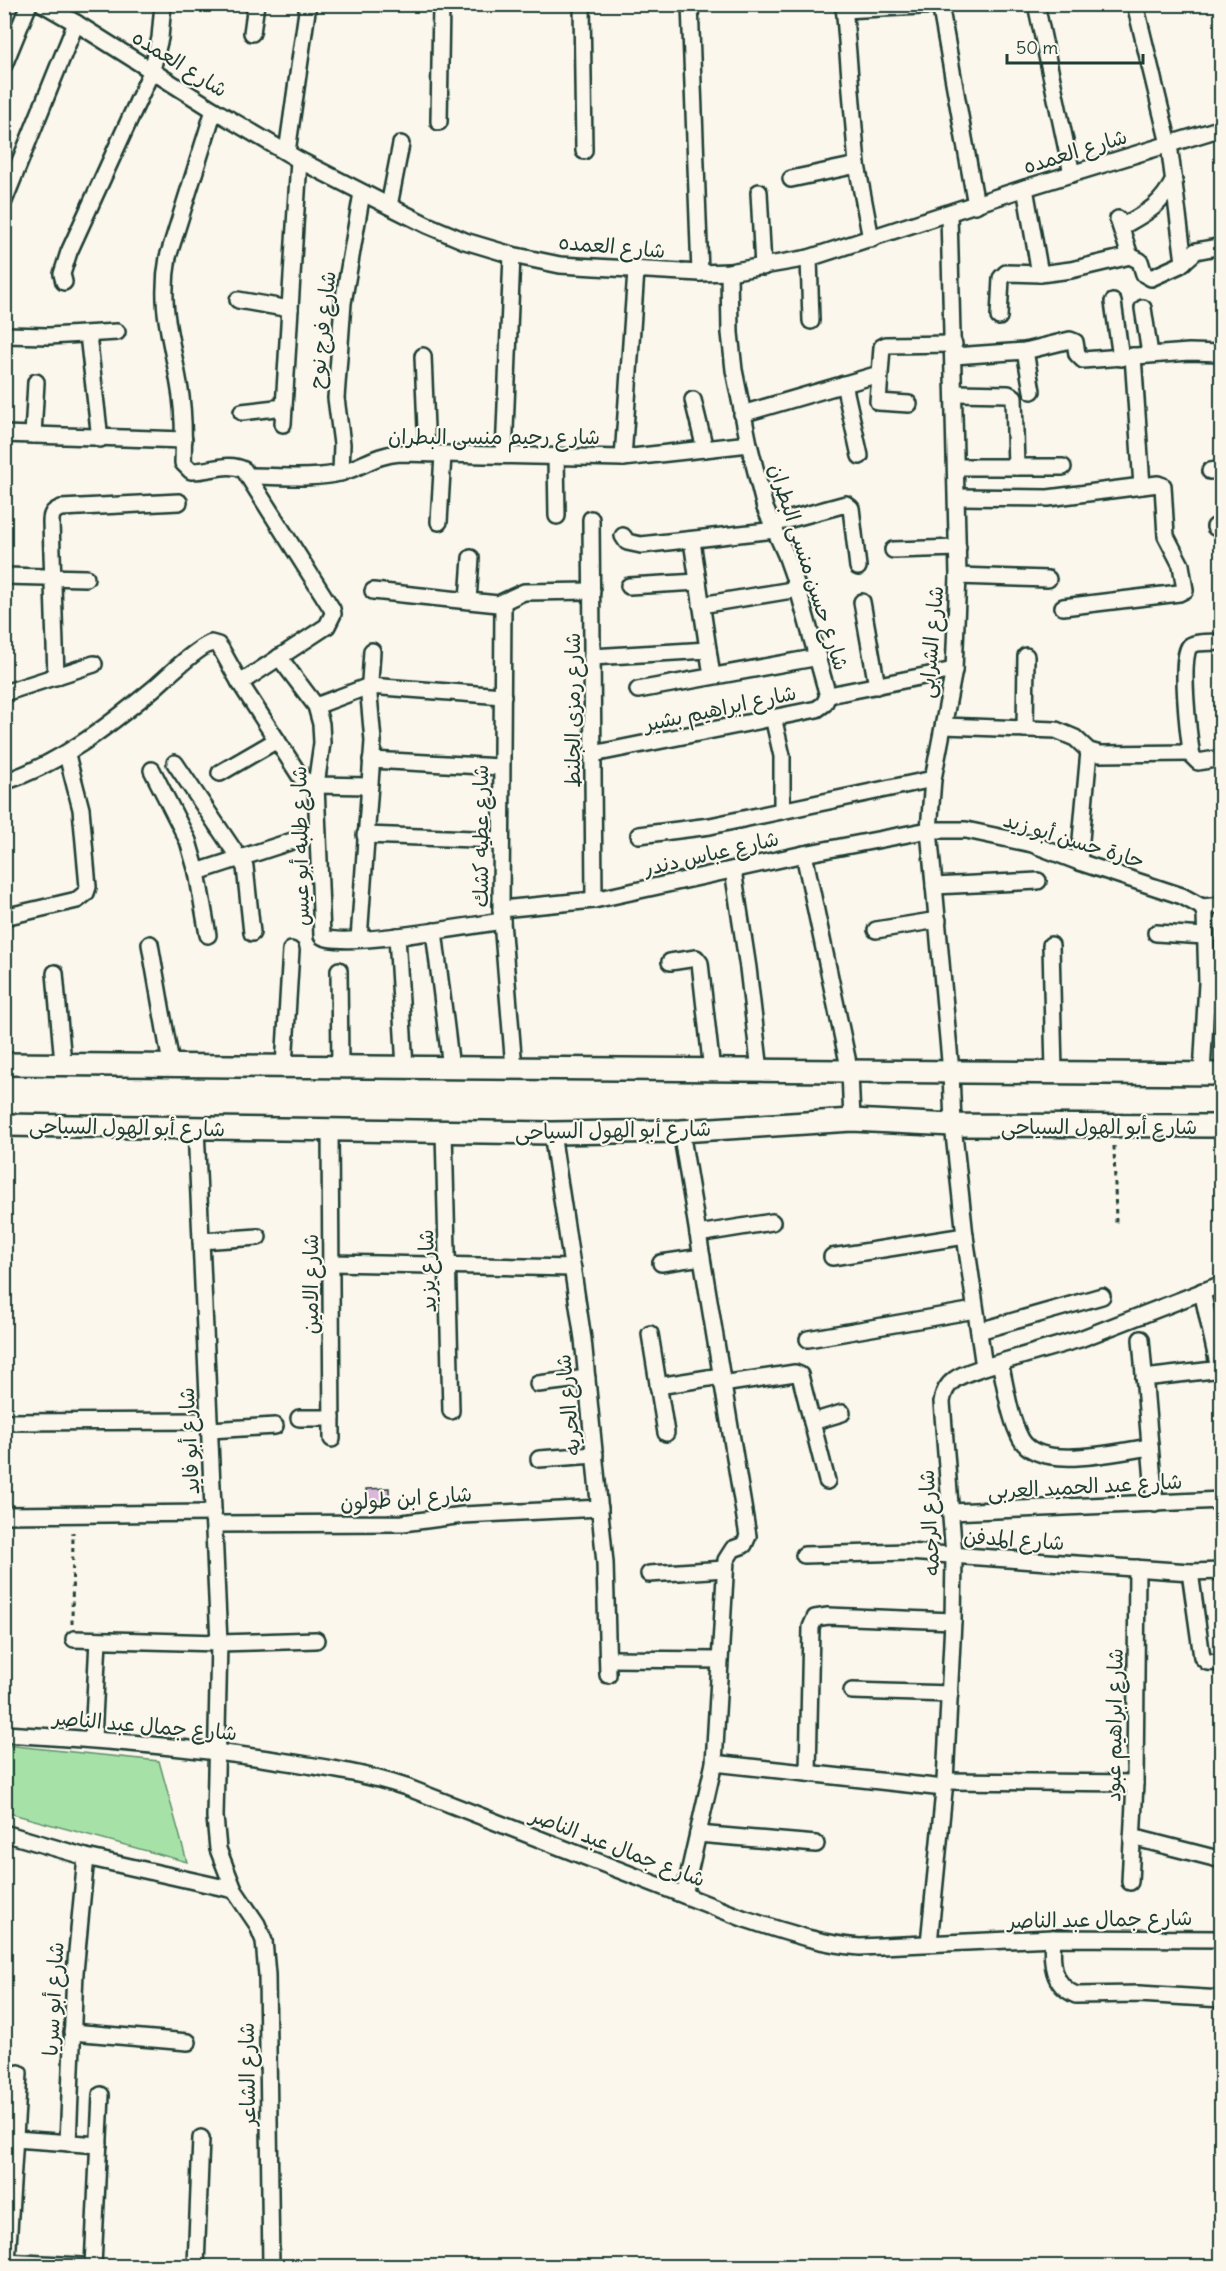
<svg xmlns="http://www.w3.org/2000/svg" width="1226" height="2271" font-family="Delius,'Playpen Sans Arabic',sans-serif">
<rect width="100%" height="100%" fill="#fbf7ec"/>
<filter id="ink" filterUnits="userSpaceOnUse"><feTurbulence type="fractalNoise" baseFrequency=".0167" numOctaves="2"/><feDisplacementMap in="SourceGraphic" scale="12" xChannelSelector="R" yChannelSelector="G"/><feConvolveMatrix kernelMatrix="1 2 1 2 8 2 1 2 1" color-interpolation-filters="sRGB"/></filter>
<g filter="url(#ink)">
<polygon fill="#a6e2a8" stroke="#62906e" stroke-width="1.5" points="5,1745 159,1761 187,1862 5,1812"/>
<polygon fill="#dcb5dc" stroke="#1f3d34" stroke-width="1.5" points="389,1488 389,1503 367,1504 366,1489"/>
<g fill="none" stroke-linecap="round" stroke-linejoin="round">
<g stroke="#1f3d34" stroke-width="20">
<g id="minor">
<polyline points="43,4 76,23 214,110 299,160 389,206 427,225 465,241 512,255 560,265 700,273 729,272 809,258 1025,188 1222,128"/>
<polyline points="582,4 584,151"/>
<polyline points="690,4 700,273"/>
<polyline points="844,4 857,165 871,239"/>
<polyline points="940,4 976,205"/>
<polyline points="1036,4 1072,174"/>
<polyline points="1135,4 1169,144 1184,262"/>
<polyline points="844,10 940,5"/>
<polyline points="252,33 256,4"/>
<polyline points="4,65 29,4"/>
<path d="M214 110 168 257C159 307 171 336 179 384 184 410 184 436 183 463L191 471C209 472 228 461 244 470L332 609 333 614 327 626 240 683"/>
<polyline points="439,122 441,4"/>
<polyline points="287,152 308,4"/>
<polyline points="791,179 857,165"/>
<polyline points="1025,188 1040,274"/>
<polyline points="759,192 763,267"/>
<polyline points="4,201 76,23"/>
<polyline points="389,206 401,144"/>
<polyline points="1118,219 1130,256"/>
<path d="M1121 227C1146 213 1160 207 1174 180"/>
<polyline points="809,258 811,321"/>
<polyline points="729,272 730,333 734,370 749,444 765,508 786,555 798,589 828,696"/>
<polyline points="64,282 62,274 69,252 152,70 160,38 163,4"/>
<polyline points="238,300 290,309"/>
<polyline points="1113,302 1121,358"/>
<polyline points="1143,308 1150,354"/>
<polyline points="999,317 1001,278 1006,273 1040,274 1071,270 1130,256 1140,261 1144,274 1151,278 1180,265 1196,251 1222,246"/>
<polyline points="4,335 49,336 117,332"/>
<polyline points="88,335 100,439"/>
<polyline points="1025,351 1032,391"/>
<polyline points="423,356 427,453"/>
<polyline points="954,356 1025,351 1070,340 1075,342 1077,354 1083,360 1189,352 1222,353"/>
<polyline points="1133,356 1142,486"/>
<polyline points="844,384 860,456"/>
<polyline points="955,393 1008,394 1014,397 1016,467"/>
<polyline points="693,400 705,449"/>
<polyline points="909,404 878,402 882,347 886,345 954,344"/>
<polyline points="242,412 284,407"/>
<polyline points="742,414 879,374"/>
<polyline points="283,424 299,160"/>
<polyline points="4,434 184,440"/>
<polyline points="33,435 36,382"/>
<polyline points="504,455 512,255"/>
<polyline points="556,457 557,516"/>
<polyline points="623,458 636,271"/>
<polyline points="956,467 1063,467"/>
<polyline points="1210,471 1222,469"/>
<polyline points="341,473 342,444 336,398 343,303 362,193"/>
<path d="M250 476C278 476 316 480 343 472 364 466 375 455 400 453L623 458 749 444"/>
<polyline points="957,497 1048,498 1158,484 1163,486 1166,536 1181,565 1185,590 1179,593 1063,607"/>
<polyline points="591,519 594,900"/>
<polyline points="439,522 443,455"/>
<polyline points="772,524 846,504 851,508 858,567"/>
<polyline points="1215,527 1222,526"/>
<polyline points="623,536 627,542 641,545 775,530"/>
<polyline points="692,541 712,676"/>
<polyline points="893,550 958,548"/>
<polyline points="4,576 86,578"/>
<polyline points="958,576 1048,579"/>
<polyline points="629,586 698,582"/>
<polyline points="373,591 498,604 524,592 592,591"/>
<polyline points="468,600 471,558"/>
<polyline points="862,602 877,686"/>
<polyline points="503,603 501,909 514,1068"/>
<polyline points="701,605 798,589"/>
<path d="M1222 642C1213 643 1196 641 1190 646 1179 656 1189 739 1192 756L1198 762 1222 758"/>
<path d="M279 657 316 706 321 724 322 743 316 785 322 936C339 949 474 925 502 921"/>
<polyline points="592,657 708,650"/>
<path d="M56 677 51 522C51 514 53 511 61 508L179 502"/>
<polyline points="638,690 819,657"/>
<polyline points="4,693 94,664"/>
<polyline points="316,706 369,686 503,696"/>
<polyline points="773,717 782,756 782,809"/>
<polyline points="944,726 1056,730 1075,738 1089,751 1100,754 1191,753"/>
<polyline points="1025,729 1026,656"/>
<polyline points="593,754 817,709 824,704 828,696 834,694 954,670"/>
<polyline points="371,760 501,767"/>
<polyline points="175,763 245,867 252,933"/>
<polyline points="152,770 188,841 197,872 208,935"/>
<polyline points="220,773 277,740"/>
<path d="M4 782C61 763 107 727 153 689 167 677 195 649 211 643L218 645 221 649 240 683 300 776 308 783 316 785 368 786"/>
<polyline points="365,835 501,840"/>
<polyline points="639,835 710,826 933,779"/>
<polyline points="804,854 850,1072 852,1120"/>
<polyline points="1079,862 1089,751"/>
<polyline points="733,870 748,968 760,1071"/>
<polyline points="197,872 317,833"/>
<polyline points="934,886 1038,881"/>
<polyline points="1202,907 1205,914 1207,983 1202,1074"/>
<polyline points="1202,907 1222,905"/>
<polyline points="501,909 594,900 804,854 929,830 966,830 1032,844 1079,862 1182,896 1202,907"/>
<polyline points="4,917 77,900 86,893 88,887 81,809 67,755"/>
<polyline points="876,930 938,920"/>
<polyline points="434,931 451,1068"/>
<polyline points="1156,933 1205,936"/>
<polyline points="397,936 405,1067"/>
<polyline points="359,939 373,741 369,696 372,651"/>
<polyline points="150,944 171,1064"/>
<polyline points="1051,945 1054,1072"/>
<polyline points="670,962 696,958 700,963 712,1071"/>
<polyline points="339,970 340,1067"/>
<polyline points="55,973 63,1063"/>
<polyline points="284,1066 291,950"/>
<polyline points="196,1128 219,1643 215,1817 218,1849 234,1890 257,1924 264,1941 267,1975 271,2266"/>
<polyline points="330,1130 332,1439"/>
<polyline points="444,1131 451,1411"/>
<polyline points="681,1131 748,1536 744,1545 733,1549 726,1560 714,1763 684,1895"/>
<polyline points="552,1133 583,1339 605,1563 608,1675"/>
<polyline points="698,1234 772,1222"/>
<polyline points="201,1241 258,1237"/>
<polyline points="832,1257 965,1236"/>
<polyline points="331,1263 573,1268"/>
<polyline points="661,1263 702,1257"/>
<polyline points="1202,1291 1219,1369"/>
<polyline points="979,1331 1102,1296"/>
<polyline points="650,1334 666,1433"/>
<polyline points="808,1339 975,1310"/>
<polyline points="1141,1339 1155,1504"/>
<path d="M1000 1363C1006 1387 1009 1417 1021 1439 1039 1472 1120 1451 1150 1447"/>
<polyline points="984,1367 1080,1339 1222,1284"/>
<polyline points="1144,1378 1222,1369"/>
<polyline points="538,1384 587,1378"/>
<polyline points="722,1384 795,1373 800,1375 827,1481"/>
<polyline points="658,1386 721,1376"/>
<polyline points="299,1418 332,1418"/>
<polyline points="4,1422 209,1421"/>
<polyline points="812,1422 842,1413"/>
<polyline points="210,1430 275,1426"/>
<polyline points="539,1459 595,1455"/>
<polyline points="951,1512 1222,1500"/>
<polyline points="4,1515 213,1513"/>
<polyline points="214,1524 403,1523 463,1515 600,1508"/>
<polyline points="804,1555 908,1552 1190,1572 1222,1571"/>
<polyline points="1190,1572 1202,1657 1207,1662 1222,1663"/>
<polyline points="649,1574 725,1569"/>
<polyline points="74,1639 219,1643 316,1640"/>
<polyline points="608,1659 720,1660"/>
<polyline points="852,1691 950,1694"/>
<path d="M4 1734C93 1739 181 1746 268 1759 315 1766 361 1772 406 1787L745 1919C783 1931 819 1944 860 1947L1053 1938 1222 1939"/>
<polyline points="93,1739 98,1640"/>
<polyline points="714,1763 944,1788"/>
<polyline points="808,1773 811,1627 815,1618 828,1616 953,1621"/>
<polyline points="945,1781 1135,1783"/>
<polyline points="4,1833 86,1857 234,1890"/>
<polyline points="698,1834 816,1844"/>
<polyline points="1132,1837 1222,1860"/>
<polyline points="1130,1882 1135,1783 1137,1568"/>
<path d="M1053 1938C1051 1962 1052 1985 1076 1995L1139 1994 1222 1999"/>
<path d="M929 1943 945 1781 953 1621 954 1556 942 1402C945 1378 964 1374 984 1367L965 1236 953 1125 951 1072 929 830 933 779 954 670 958 576 949 214"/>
<polyline points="72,2032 188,2042"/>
<polyline points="15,2139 99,2145"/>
<polyline points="68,2143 75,1972 86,1857"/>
<polyline points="4,2262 82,2266"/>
<polyline points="7,2262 19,2073"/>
<polyline points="93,2266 101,2095"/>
<polyline points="196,2266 201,2138"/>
</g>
</g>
<g stroke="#1f3d34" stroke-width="26">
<g id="secondary">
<polyline points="4,1064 1222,1074"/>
<polyline points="4,1125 552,1133 681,1131 852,1120 953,1125 1222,1126"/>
</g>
</g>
<g stroke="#1f3d34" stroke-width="3" stroke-dasharray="4.5 4.5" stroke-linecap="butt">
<polyline points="1114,1146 1116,1223"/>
<polyline points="72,1624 73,1532"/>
</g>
<use href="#minor" stroke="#fbf7ec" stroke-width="15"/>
<use href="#secondary" stroke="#fbf7ec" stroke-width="21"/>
</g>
</g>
<g text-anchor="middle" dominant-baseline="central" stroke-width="4.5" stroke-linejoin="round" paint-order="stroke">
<g font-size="21" fill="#1f3d34" stroke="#fbf7ec">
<text transform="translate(180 63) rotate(32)">شارع العمده</text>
<text transform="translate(1075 151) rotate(-17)">شارع العمده</text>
<text transform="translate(612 246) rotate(5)">شارع العمده</text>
<text transform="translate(322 330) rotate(-84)">شارع فرج نوح</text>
<text x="494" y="436">شارع رحيم منسى البطران</text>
<text transform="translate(809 567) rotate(72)">شارع حسن منسى البطران</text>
<text transform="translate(931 642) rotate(-85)">شارع الشرابى</text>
<text transform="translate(720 708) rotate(-12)">شارع ابراهيم بشير</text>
<text transform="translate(572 710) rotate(-90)">شارع رمزى الجلنط</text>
<text transform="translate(480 836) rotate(-90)">شارع عطيه كشك</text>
<text transform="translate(1074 840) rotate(17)">حارة حسن أبو زيد</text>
<text transform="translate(300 846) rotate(-91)">شارع طلبه أبو عيس</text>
<text transform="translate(711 853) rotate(-13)">شارع عباس دندر</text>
<text x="1099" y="1126">شارع أبو الهول السياحى</text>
<text transform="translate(127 1127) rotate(1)">شارع أبو الهول السياحى</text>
<text transform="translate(613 1130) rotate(-1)">شارع أبو الهول السياحى</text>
<text transform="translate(427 1271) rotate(-92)">شارع يزيد</text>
<text transform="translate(310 1284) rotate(-90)">شارع الامين</text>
<text transform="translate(568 1405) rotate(-96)">شارع الحريه</text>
<text transform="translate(189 1441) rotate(-93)">شارع أبو فايد</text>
<text transform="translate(1085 1486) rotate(-3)">شارع عبد الحميد العربى</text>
<text transform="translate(406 1498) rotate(-4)">شارع ابن طولون</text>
<text transform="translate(929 1523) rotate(-93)">شارع الرحمه</text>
<text transform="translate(1014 1539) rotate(4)">شارع المدفن</text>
<text transform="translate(145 1725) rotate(5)">شارع جمال عبد الناصر</text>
<text transform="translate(1114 1725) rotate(-89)">شارع ابراهيم عبود</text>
<text transform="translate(618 1847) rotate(21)">شارع جمال عبد الناصر</text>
<text transform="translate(1100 1919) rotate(-1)">شارع جمال عبد الناصر</text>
<text transform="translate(53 1999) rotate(-87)">شارع أبو سريا</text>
<text transform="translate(247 2074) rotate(-91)">شارع الشاعر</text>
</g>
</g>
<rect width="1226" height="2271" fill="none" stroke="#fbf7ec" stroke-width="24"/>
<rect x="12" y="12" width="1202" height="2247" fill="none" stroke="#1f3d34" stroke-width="2" filter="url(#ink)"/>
<path d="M1007 54v9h136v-9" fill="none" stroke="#1f3d34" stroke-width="3"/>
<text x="1016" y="54" font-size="18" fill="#1f3d34" stroke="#fbf7ec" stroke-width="4.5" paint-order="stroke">50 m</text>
</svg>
